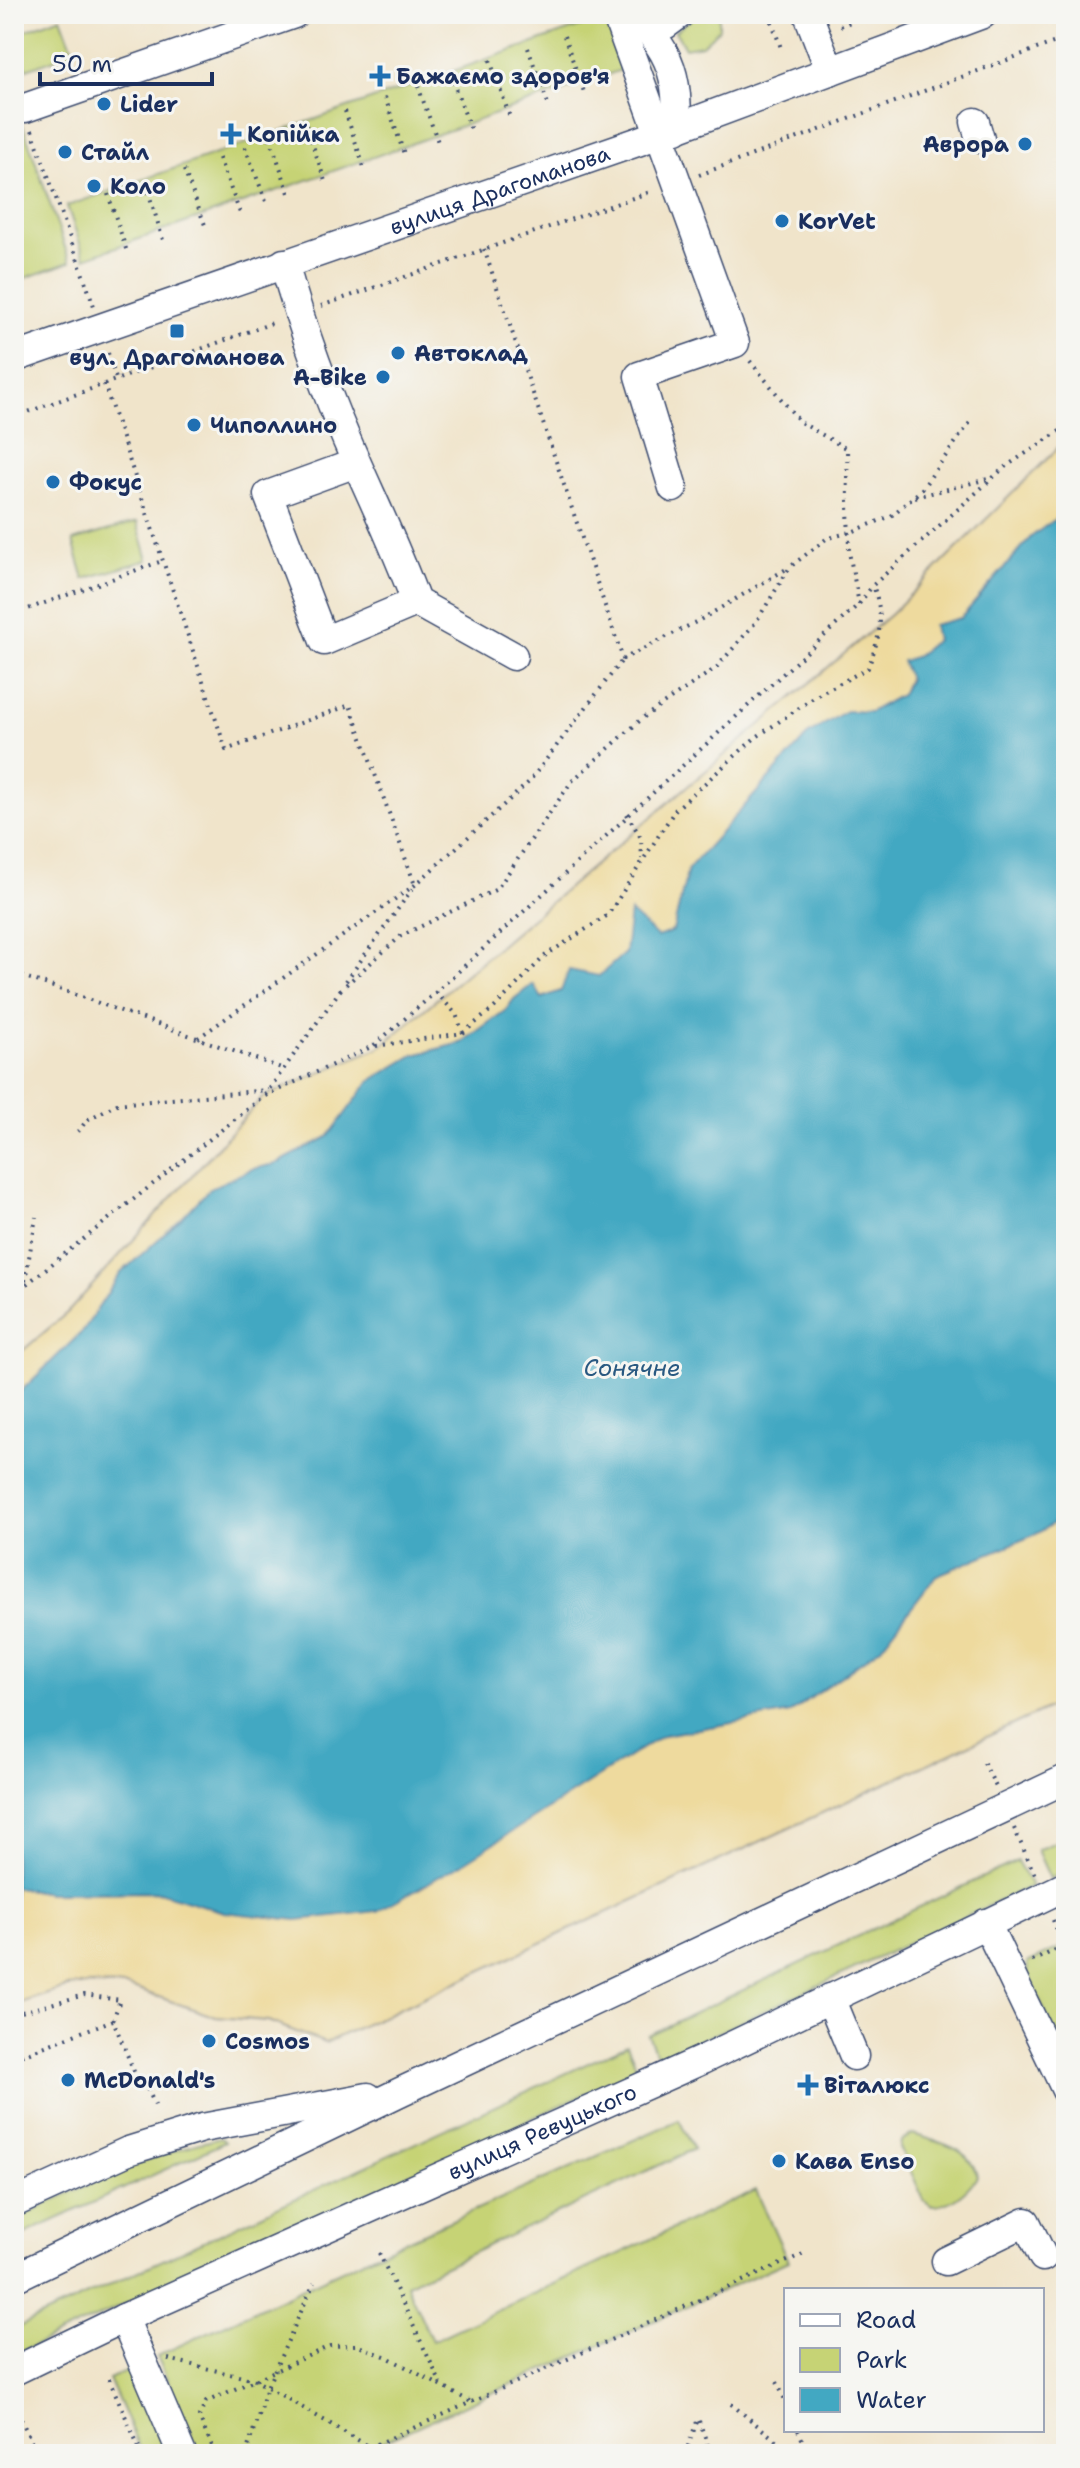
<svg xmlns="http://www.w3.org/2000/svg" width="1080" height="2468" font-family="'Shantell Sans',sans-serif">
<rect width="100%" height="100%" fill="#f6f6f2"/>
<filter id="ink" filterUnits="userSpaceOnUse"><feTurbulence type="fractalNoise" baseFrequency=".0125" numOctaves="2"/><feDisplacementMap in="SourceGraphic" scale="16" xChannelSelector="R" yChannelSelector="G"/><feConvolveMatrix kernelMatrix="1 2 1 2 8 2 1 2 1" color-interpolation-filters="sRGB"/></filter>
<filter id="wash" filterUnits="userSpaceOnUse"><feTurbulence type="fractalNoise" baseFrequency=".006" numOctaves="4" result="noise"/><feDisplacementMap in="SourceGraphic" scale="32" xChannelSelector="R" yChannelSelector="G"/><feGaussianBlur stdDeviation="1.8" result="paint"/><feColorMatrix in="noise" values="0 0 0 0 0 0 0 0 0 0 0 0 0 0 0 0 0 1.4 0 .05"/><feComposite in="paint" operator="in"/></filter>
<g filter="url(#wash)">
<rect width="100%" height="100%" fill="#f0e4ca"/>
<g fill="#c6d375" stroke="#70816a" stroke-width="2">
<polygon points="698,14 719,14 719,29 702,45 685,48 675,31"/>
<polygon points="61,17 74,52 27,69 14,35"/>
<polygon points="608,17 627,68 85,258 67,206"/>
<polygon points="19,114 70,262 14,282 14,116"/>
<polygon points="137,522 148,560 84,579 73,541"/>
<polygon points="1066,1837 1066,1871 1050,1879 1037,1850"/>
<polygon points="1017,1861 1031,1886 659,2060 648,2035"/>
<polygon points="1066,1945 1066,2055 1028,1976 1027,1963"/>
<polygon points="627,2045 638,2070 14,2355 14,2329"/>
<polygon points="679,2120 694,2149 406,2284 432,2341 756,2190 788,2261 355,2454 199,2454 157,2356 400,2243"/>
<path d="M913 2134C939 2143 971 2146 977 2177 967 2191 950 2206 932 2206L924 2200 900 2148 901 2141Z"/>
<path d="M221 2138 225 2142 14 2239V2219C82 2188 148 2153 221 2138Z"/>
<polygon points="128,2370 167,2454 142,2454 109,2379"/>
</g>
<g fill="#eeda9e" stroke="#84847e" stroke-width="2">
<polygon points="1066,440 1066,511 1031,537 961,618 934,625 936,640 917,656 901,695 870,712 846,711 809,734 688,869 673,931 625,953 599,976 542,998 533,985 514,999 506,1010 461,1043 414,1055 369,1082 328,1137 276,1164 252,1169 182,1218 121,1273 83,1331 14,1398 14,1358 68,1312 263,1097 380,1047 891,614"/>
<polygon points="1066,1515 1066,1700 325,2043 268,2021 216,2017 127,1986 75,1985 14,2005 14,1887 49,1893 159,1892 224,1912 419,1889 663,1735 790,1713 881,1647 937,1575 1036,1534"/>
</g>
<polygon fill="#42a8c2" stroke="#2e6c90" stroke-width="2" points="1066,511 1066,1515 1036,1534 937,1575 881,1647 790,1713 663,1735 460,1865 377,1911 297,1920 224,1912 159,1892 49,1893 14,1887 14,1398 83,1331 121,1273 182,1218 210,1188 252,1169 276,1164 328,1137 369,1082 414,1055 461,1043 506,1010 514,999 533,984 542,998 561,991 569,970 599,976 625,953 630,912 657,937 673,931 688,869 809,734 846,711 870,712 901,695 909,679 902,661 917,656 936,640 933,625 961,618 1031,537"/>
</g>
<g filter="url(#ink)">
<g fill="none" stroke-linecap="round" stroke-linejoin="round">
<g stroke="#3b4a6e" stroke-width="31">
<g id="minor">
<polyline points="616,14 735,343 639,376 673,488"/>
<path d="M641 14C648 32 655 37 664 53 677 76 678 103 676 129"/>
<polyline points="808,14 830,71"/>
<polyline points="665,25 680,14"/>
<polyline points="25,108 294,14"/>
<polyline points="975,122 980,139"/>
<path d="M284 263C303 332 329 401 358 466 378 511 399 555 416 602L513 656"/>
<path id="s1" d="M14 358 660 134 983 14"/>
<polyline points="356,463 268,495 324,641 416,602"/>
<polyline points="986,1923 1066,2090"/>
<polyline points="830,1998 854,2056"/>
<polyline points="14,2203 128,2151 202,2128 368,2097"/>
<polyline points="946,2261 1026,2222 1043,2257"/>
<polyline points="14,2278 400,2092 1066,1779"/>
<polyline points="124,2318 182,2454"/>
<path id="s2" d="M14 2371 124 2318 702 2060 1066 1886"/>
</g>
</g>
<g stroke="#3b4a6e" stroke-width="4" stroke-dasharray="2 6" stroke-linecap="butt">
<polyline points="769,14 781,48"/>
<polyline points="840,26 871,14"/>
<polyline points="564,36 585,95"/>
<polyline points="528,48 549,107"/>
<polyline points="490,60 511,120"/>
<polyline points="450,74 472,133"/>
<polyline points="418,86 439,145"/>
<polyline points="385,97 405,157"/>
<polyline points="345,111 365,170"/>
<polyline points="306,125 326,184"/>
<polyline points="32,130 94,306"/>
<polyline points="270,138 290,196"/>
<polyline points="245,147 267,204"/>
<polyline points="219,158 240,213"/>
<polyline points="184,170 205,225"/>
<polyline points="699,175 1066,38"/>
<polyline points="146,184 163,240"/>
<polyline points="108,194 127,252"/>
<polyline points="484,249 623,659 700,620 788,568"/>
<polyline points="321,306 653,191"/>
<polyline points="108,353 116,379"/>
<polyline points="750,361 800,422 847,449 849,552 859,604"/>
<polyline points="104,384 226,750 350,705 415,885"/>
<polyline points="14,417 275,322"/>
<polyline points="915,497 988,479"/>
<polyline points="14,614 162,561"/>
<polyline points="627,814 641,838 642,859"/>
<polyline points="14,973 284,1069"/>
<polyline points="346,981 413,888"/>
<polyline points="340,990 401,936 497,889 572,781 644,717 716,668 756,622 790,567 826,539 854,531 891,516 921,490 971,421"/>
<polyline points="436,992 456,1014 463,1033"/>
<polyline points="198,1038 415,885 529,782 623,659"/>
<path d="M376 1046 463 1033 495 1007 546 955 608 915 675 810 755 738 818 695 868 668C880 635 885 620 873 585"/>
<polyline points="265,1095 341,989"/>
<polyline points="78,1132 87,1120 117,1104 268,1090"/>
<polyline points="25,1281 36,1217"/>
<polyline points="14,1294 263,1097 373,1046 436,992 859,604 873,585 1005,467 1066,427"/>
<polyline points="984,1763 996,1787"/>
<polyline points="1014,1828 1035,1875"/>
<polyline points="1053,1920 1066,1955"/>
<polyline points="1032,1961 1066,1945"/>
<polyline points="14,2014 84,1995 120,2000 113,2020 135,2074 146,2086 157,2109"/>
<polyline points="14,2058 113,2020"/>
<polyline points="379,2253 441,2384"/>
<polyline points="168,2359 255,2380 370,2447"/>
<polyline points="109,2379 142,2454"/>
<polyline points="777,2382 786,2402"/>
<polyline points="731,2404 793,2454"/>
<polyline points="21,2419 37,2454"/>
<polyline points="699,2421 711,2454"/>
<polyline points="798,2430 809,2454"/>
<polyline points="215,2454 199,2417 206,2402 330,2346 356,2345 387,2357 471,2402"/>
<polyline points="246,2454 267,2387 314,2283"/>
<polyline points="355,2454 803,2254"/>
<polyline points="685,2454 698,2419"/>
</g>
<use href="#minor" stroke="#fff" stroke-width="28"/>
</g>
</g>
<g fill="#1f6fb2" stroke="#f6f6f2" stroke-width="3">
<path d="M376 64h8v8h8v8h-8v8h-8v-8h-8v-8h8z"/>
<circle cx="104" cy="104" r="8"/>
<path d="M227 122h8v8h8v8h-8v8h-8v-8h-8v-8h8z"/>
<circle cx="1025" cy="144" r="8"/>
<circle cx="65" cy="152" r="8"/>
<circle cx="94" cy="186" r="8"/>
<circle cx="782" cy="221" r="8"/>
<rect x="169" y="323" width="16" height="16" rx="4"/>
<circle cx="398" cy="353" r="8"/>
<circle cx="383" cy="377" r="8"/>
<circle cx="194" cy="425" r="8"/>
<circle cx="53" cy="482" r="8"/>
<circle cx="209" cy="2041" r="8"/>
<circle cx="68" cy="2080" r="8"/>
<path d="M804 2073h8v8h8v8h-8v8h-8v-8h-8v-8h8z"/>
<circle cx="779" cy="2161" r="8"/>
</g>
<g text-anchor="middle" dominant-baseline="central" stroke-width="6" stroke-linejoin="round" paint-order="stroke">
<g font-size="22" font-weight="bold" fill="#1b2f5e" stroke="#f6f6f2" text-anchor="start">
<text x="396" y="76">Бажаємо здоров'я</text>
<text x="120" y="104">Lider</text>
<text x="247" y="134">Копійка</text>
<text x="1009" y="144" text-anchor="end">Аврора</text>
<text x="81" y="152">Стайл</text>
<text x="110" y="186">Коло</text>
<text x="798" y="221">KorVet</text>
<text x="414" y="353">Автоклад</text>
<text x="177" y="357" text-anchor="middle">вул. Драгоманова</text>
<text x="367" y="377" text-anchor="end">A-Bike</text>
<text x="210" y="425">Чиполлино</text>
<text x="69" y="482">Фокус</text>
<text x="225" y="2041">Cosmos</text>
<text x="84" y="2080">McDonald's</text>
<text x="824" y="2085">Віталюкс</text>
<text x="795" y="2161">Кава Enso</text>
</g>
<g font-size="22" fill="#1b2f5e" stroke="#f6f6f2">
<text stroke="none"><textPath href="#s1" startOffset="514">вулиця Драгоманова</textPath></text>
<text stroke="none"><textPath href="#s2" startOffset="580">вулиця Ревуцького</textPath></text>
</g>
<g font-size="24" font-style="italic" fill="#295981" stroke="#f6f6f2">
<text x="632" y="1368">Сонячне</text>
</g>
</g>
<rect width="1080" height="2468" fill="none" stroke="#f6f6f2" stroke-width="48"/>
<rect x="784" y="2288" width="260" height="144" fill="#f6f6f2" stroke="#9ea6b7" stroke-width="2"/>
<rect x="800" y="2314" width="40" height="12" fill="#ffffff" stroke="#9ea6b7" stroke-width="2"/>
<text x="856" y="2328" font-size="24" fill="#1b2f5e">Road</text>
<rect x="800" y="2348" width="40" height="24" fill="#c6d375" stroke="#9ea6b7" stroke-width="2"/>
<text x="856" y="2368" font-size="24" fill="#1b2f5e">Park</text>
<rect x="800" y="2388" width="40" height="24" fill="#42a8c2" stroke="#9ea6b7" stroke-width="2"/>
<text x="856" y="2408" font-size="24" fill="#1b2f5e">Water</text>
<path d="M40 72v12h172v-12" fill="none" stroke="#1b2f5e" stroke-width="4"/>
<text x="52" y="72" font-size="24" fill="#1b2f5e" stroke="#f6f6f2" stroke-width="6" paint-order="stroke">50 m</text>
</svg>
